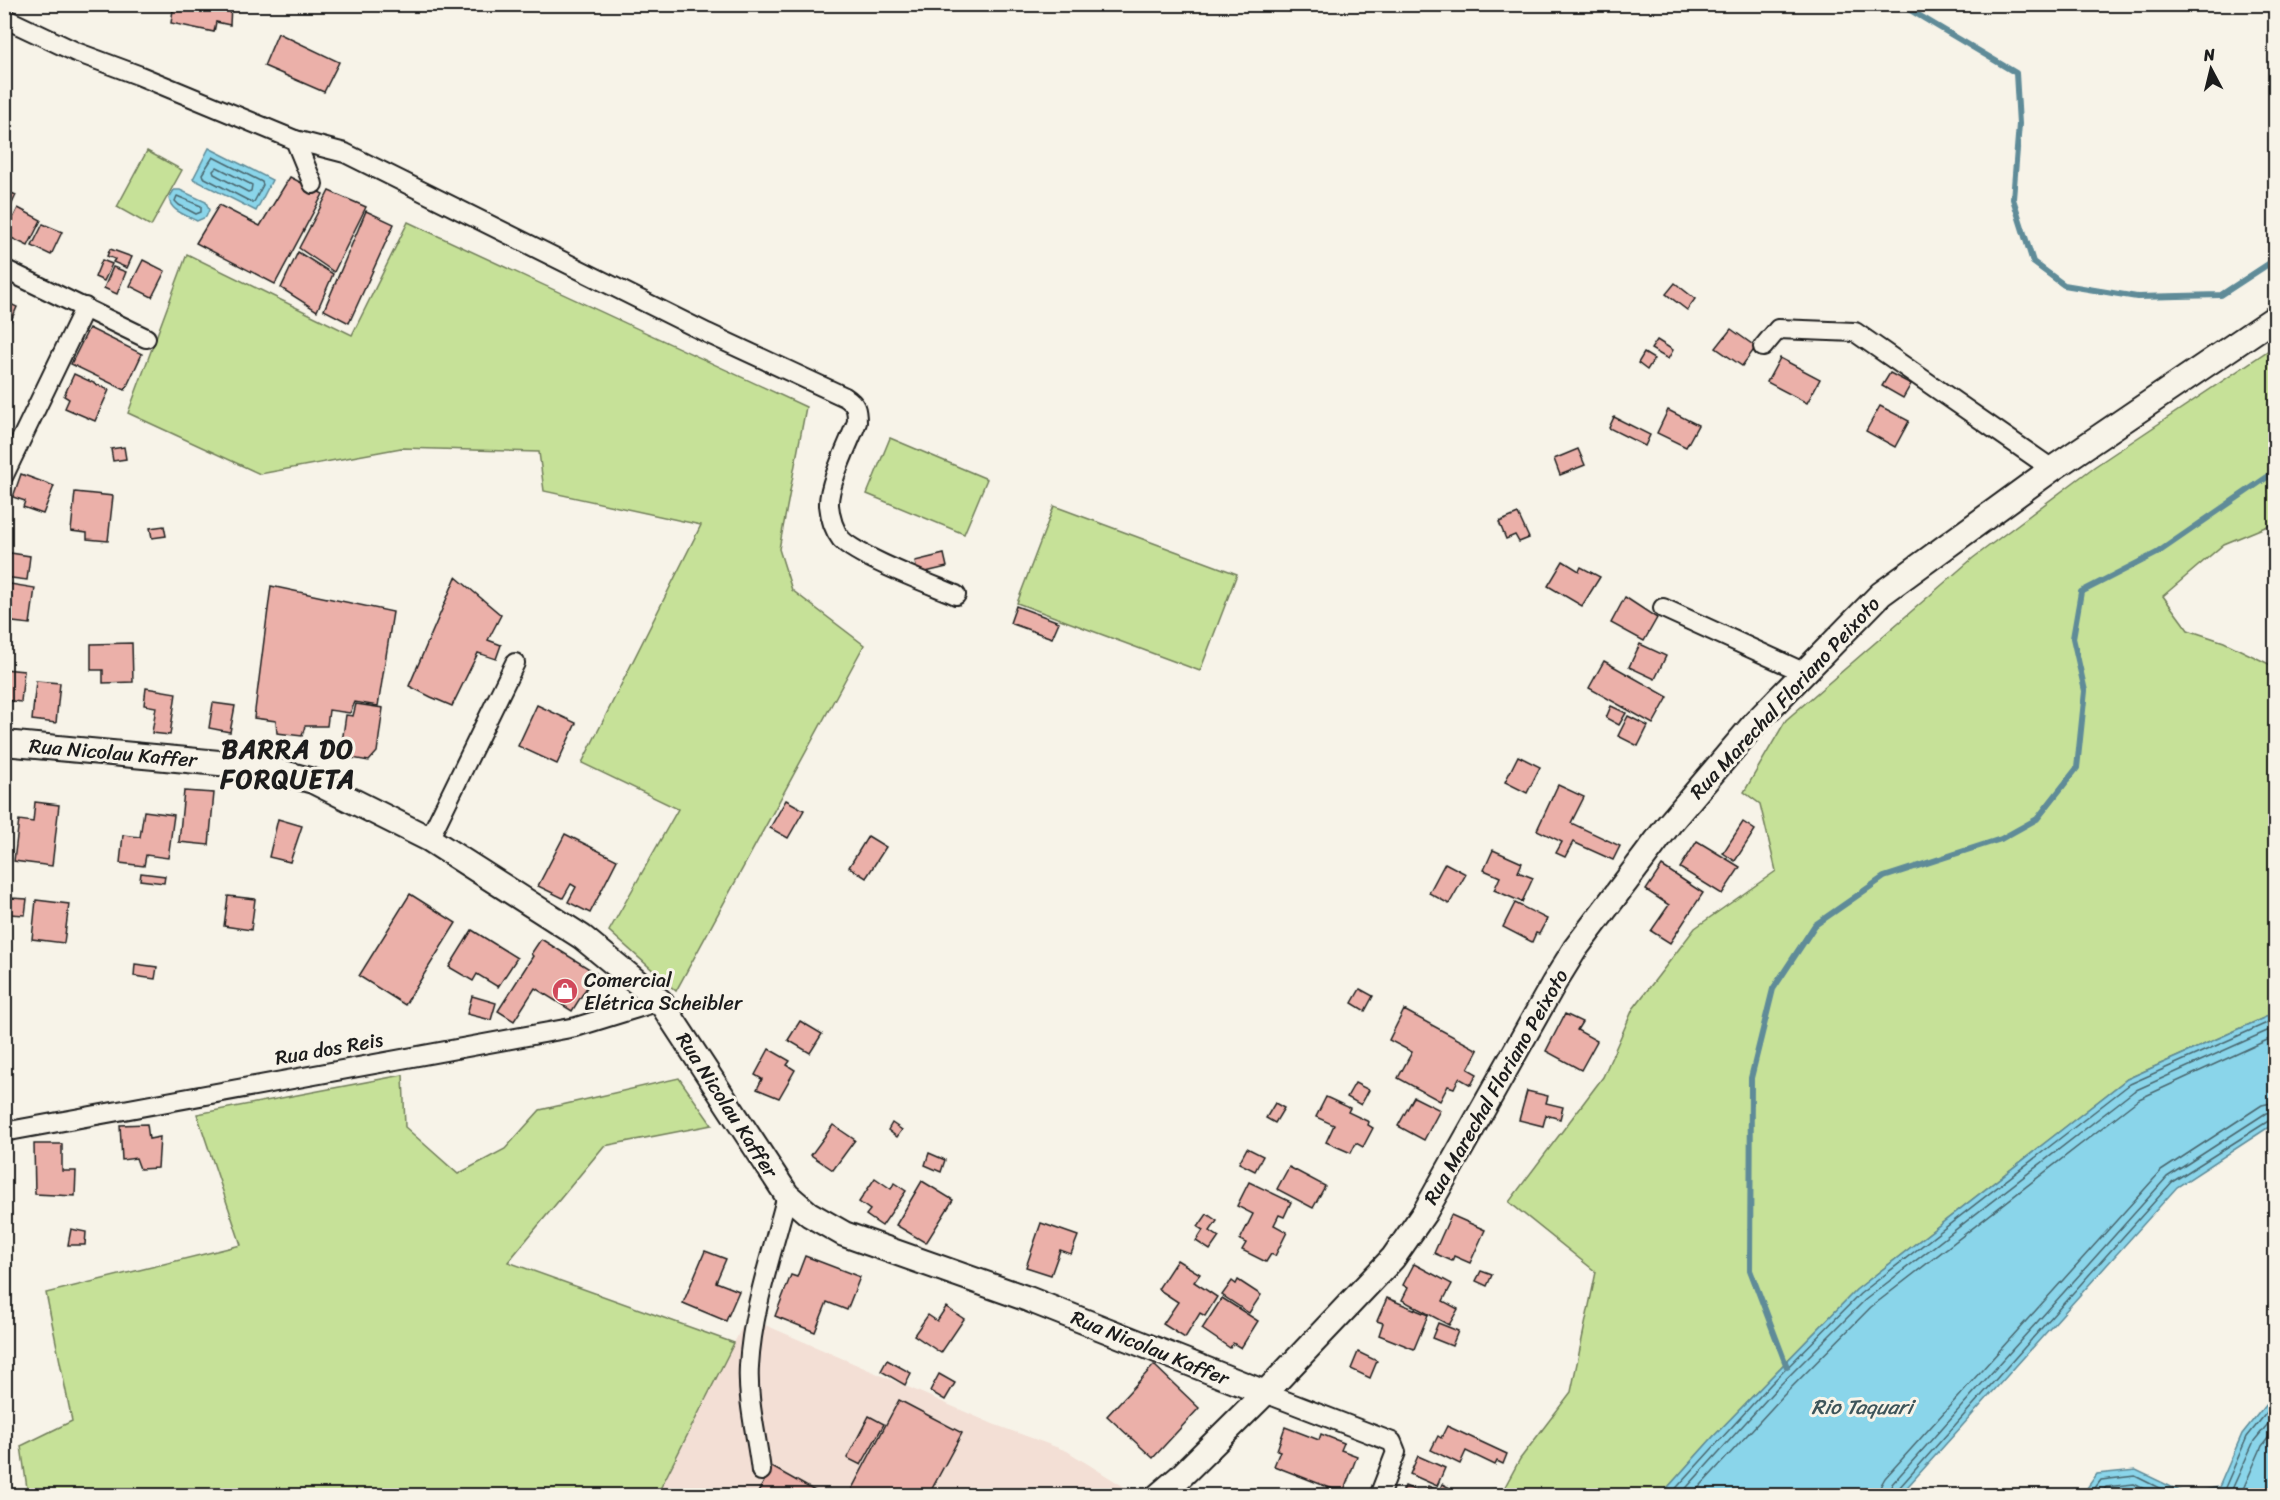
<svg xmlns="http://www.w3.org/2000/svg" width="2280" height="1500" font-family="Sriracha,sans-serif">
<rect width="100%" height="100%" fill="#f7f3e8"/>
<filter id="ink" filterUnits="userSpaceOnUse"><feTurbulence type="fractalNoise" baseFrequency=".0167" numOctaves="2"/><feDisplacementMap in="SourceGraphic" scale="12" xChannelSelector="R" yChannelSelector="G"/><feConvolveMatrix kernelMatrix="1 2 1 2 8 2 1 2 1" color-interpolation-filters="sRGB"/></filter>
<g filter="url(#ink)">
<polygon fill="#f3dfd5" points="747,1317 993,1424 1067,1451 1126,1488 1118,1496 657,1496"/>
<g fill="#c6e198" stroke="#717e5a" stroke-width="1.5">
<polygon points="147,151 182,170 151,226 117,207"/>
<polygon points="408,222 806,407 779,549 792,590 864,645 676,991 609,931 678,809 582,763 701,525 544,491 539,452 401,448 260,474 128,413 187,254 352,335"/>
<polygon points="2275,346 2275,523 2224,544 2163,596 2188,630 2224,642 2275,667 2275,1013 2127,1079 1856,1290 1713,1437 1661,1495 1500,1496 1520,1459 1571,1392 1596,1272 1509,1202 1603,1077 1633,1009 1695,928 1776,871 1760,804 1744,792 1786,720 1973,558 2094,467"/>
<polygon points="890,438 987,479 964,534 867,494"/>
<polygon points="1054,506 1237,574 1200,671 1017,603"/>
<polygon points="403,1075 405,1127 458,1174 505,1149 540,1110 679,1078 712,1125 604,1146 508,1262 734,1343 657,1495 28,1495 21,1446 72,1421 46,1293 241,1245 197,1114"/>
</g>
<g fill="#8ad5ea" stroke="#5e8b98" stroke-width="1.5">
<polygon points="209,148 272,180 256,211 193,179"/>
<path d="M174 190H180L206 202 209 210 206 217 197 221C186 215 170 211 169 198Z"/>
<polygon points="2275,1013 2275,1123 2177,1187 1900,1495 1661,1495 1713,1437 1856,1290 2127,1079"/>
<polygon points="2275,1393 2275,1495 2082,1495 2097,1474 2136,1470 2186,1494 2219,1487 2242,1434"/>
</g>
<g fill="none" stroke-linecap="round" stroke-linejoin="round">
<g stroke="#48666e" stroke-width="1.5">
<polygon points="213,157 262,182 263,185 254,202 251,202 203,177 202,174"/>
<polygon points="217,167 252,185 251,191 248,192 214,174 213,171"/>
<polygon points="177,196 201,206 201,212 196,214 179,205 175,201"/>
<polyline points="1669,1496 1771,1384 1860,1294 2130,1084 2276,1019"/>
<polyline points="1679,1496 1776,1389 1865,1300 2134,1091 2276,1027"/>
<polyline points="1691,1496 1783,1396 1871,1307 2139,1099 2276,1036"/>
<polyline points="1879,1496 1881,1485 1885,1478 2161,1171 2262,1105 2276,1102"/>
<polyline points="1888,1496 1892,1484 2167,1177 2266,1113 2276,1111"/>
<polyline points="1896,1496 1898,1489 2172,1182 2270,1120 2276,1119"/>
<polyline points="2089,1496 2101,1480 2135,1476 2175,1496"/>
<polyline points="2099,1496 2106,1487 2134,1484 2158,1496"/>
<polyline points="2207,1496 2224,1490 2247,1437 2276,1401"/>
<polyline points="2229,1496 2254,1441 2276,1414"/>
<polyline points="2240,1496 2262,1446 2276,1428"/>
</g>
<g stroke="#5e8b98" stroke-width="6">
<polyline points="1900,4 2016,73 2019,124 2013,199 2033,262 2064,285 2137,297 2221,295 2276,259"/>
<polyline points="1787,1367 1750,1270 1751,1078 1773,989 1815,925 1884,877 2001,839 2037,819 2077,768 2085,691 2073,638 2081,592 2157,553 2276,471"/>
</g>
</g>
<g fill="#ebb0a9" stroke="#1c1c1c" stroke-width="1.5">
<polygon points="174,4 196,4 214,8 214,4 231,4 230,25 216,22 214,32 171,23"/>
<polygon points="278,33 339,62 324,92 264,66"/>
<polygon points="290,177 323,194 275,284 196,243 219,205 260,226"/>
<polygon points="4,190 16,195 4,221"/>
<polygon points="329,191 366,207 334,272 299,248"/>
<polygon points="18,208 41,220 28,246 5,235"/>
<polygon points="366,211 394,224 349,323 324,310"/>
<polygon points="43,224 62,232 51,255 32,246"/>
<polygon points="110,249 132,257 127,268 113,262 115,259 107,256"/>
<polygon points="298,252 333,274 317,311 281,288"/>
<polygon points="102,260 112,264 104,281 95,277"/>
<polygon points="143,260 165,271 152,297 130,286"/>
<polygon points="113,267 126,272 117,294 104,288"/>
<polygon points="1675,283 1695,299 1687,310 1666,294"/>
<polygon points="4,301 17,307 4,336"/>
<polygon points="89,328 142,354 125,390 71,364"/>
<polygon points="1731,329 1756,347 1742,366 1716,348"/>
<polygon points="1657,340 1673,350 1668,359 1651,349"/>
<polygon points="1644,353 1654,359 1647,370 1638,363"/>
<polygon points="1780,358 1820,379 1807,403 1767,382"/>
<polygon points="1890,373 1911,384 1903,398 1882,386"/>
<polygon points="74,374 109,390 95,421 65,408 69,399 64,396"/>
<polygon points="1880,406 1909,421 1895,447 1866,431"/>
<polygon points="1668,410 1698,425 1686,447 1657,433"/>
<polygon points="1614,417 1650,435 1645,446 1609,428"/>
<polygon points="124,447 126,459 113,461 111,449"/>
<polygon points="1578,449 1585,465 1560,475 1554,459"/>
<polygon points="21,474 54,486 43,514 23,507 25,501 13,497"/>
<polygon points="75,492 113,496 108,541 87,539 87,533 71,531"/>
<polygon points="1518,514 1529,538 1519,542 1515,535 1506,539 1499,522"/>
<polygon points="164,526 166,536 152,538 150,528"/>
<polygon points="4,552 30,556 27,580 4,577"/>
<polygon points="944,554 947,567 917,574 915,561"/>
<polygon points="1563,561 1579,571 1581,567 1600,577 1582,606 1548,586"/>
<polygon points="456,577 501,615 488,640 501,645 496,659 478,653 452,706 431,697 409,686"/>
<polygon points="4,583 35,588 30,624 4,621"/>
<polygon points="271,586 393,612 378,706 355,702 350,713 329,710 327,726 305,726 302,736 277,733 276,721 254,718"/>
<polygon points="1625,597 1657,618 1644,641 1611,623"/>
<polygon points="1016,606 1059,622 1052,638 1010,623"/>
<polygon points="132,643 133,682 103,683 103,670 91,670 91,644"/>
<polygon points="1640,644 1666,656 1655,679 1629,667"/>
<polygon points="1604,661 1668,697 1653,724 1589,688"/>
<polygon points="4,669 24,671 21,702 4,700"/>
<polygon points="36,681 60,683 56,723 32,720"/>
<polygon points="146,688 176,693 170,735 152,733 156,707 144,705"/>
<polygon points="213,703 235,706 230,732 209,728"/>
<polygon points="356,704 383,708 377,752 369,761 340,756 346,715 353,716"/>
<polygon points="537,705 576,723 557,764 518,746"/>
<polygon points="1611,706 1626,713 1619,725 1606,718"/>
<polygon points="1628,716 1648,726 1638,746 1618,736"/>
<polygon points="1518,756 1540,767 1527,793 1505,782"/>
<polygon points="1558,785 1584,797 1571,823 1620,846 1613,860 1573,842 1565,857 1556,853 1562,842 1537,830"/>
<polygon points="184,791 214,793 209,845 179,842"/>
<polygon points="786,800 804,810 788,838 770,828"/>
<polygon points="35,802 59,805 52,866 14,861 19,820 33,822"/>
<polygon points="144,811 174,815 168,858 146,855 144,866 120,863 123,835 140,837"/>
<polygon points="278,819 302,826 290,862 269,857"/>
<polygon points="1743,822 1755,830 1735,861 1723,853"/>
<polygon points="565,834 617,860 590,913 568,902 576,887 571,884 563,898 538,886"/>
<polygon points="868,836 886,847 866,878 849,867"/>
<polygon points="1697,841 1740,867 1722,894 1680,868"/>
<polygon points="1493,850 1522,863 1518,872 1533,878 1522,902 1494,890 1500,877 1484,870"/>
<polygon points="1445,863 1466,874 1449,904 1429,893"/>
<polygon points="1662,866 1703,893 1670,943 1651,931 1669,905 1646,890"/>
<polygon points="141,873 165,876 164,883 140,880"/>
<polygon points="410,894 456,923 405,1005 359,976"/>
<polygon points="228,896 255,899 251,930 224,926"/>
<polygon points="10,898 27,899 25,915 9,914"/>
<polygon points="36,900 69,904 64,943 32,939"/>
<polygon points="1515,903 1547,919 1539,934 1536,933 1532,942 1503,927"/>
<polygon points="472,930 517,958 498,987 477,974 473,981 449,967"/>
<polygon points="541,939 596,973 572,1011 535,988 514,1021 498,1011 533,956 531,954"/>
<polygon points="135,964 157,967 155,979 134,976"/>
<polygon points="1360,989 1373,996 1365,1011 1352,1003"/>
<polygon points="472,996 496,1003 491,1020 467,1014"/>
<polygon points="1404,1010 1478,1050 1468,1069 1477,1074 1471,1085 1459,1078 1454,1088 1448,1086 1440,1101 1398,1078 1412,1052 1389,1040"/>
<polygon points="1565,1014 1582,1022 1577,1030 1597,1041 1581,1070 1546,1051"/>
<polygon points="800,1021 822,1034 810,1053 788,1040"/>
<polygon points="769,1049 790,1061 787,1065 795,1070 779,1098 757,1089 762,1079 755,1075"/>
<polygon points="1355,1083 1369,1090 1361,1105 1347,1097"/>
<polygon points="1527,1091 1548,1096 1546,1103 1563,1107 1560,1119 1546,1115 1543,1126 1519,1120"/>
<polygon points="1326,1097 1350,1108 1348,1112 1369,1122 1368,1125 1373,1128 1363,1147 1356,1143 1351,1153 1326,1142 1334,1125 1316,1117"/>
<polygon points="1414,1097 1440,1110 1424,1140 1398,1126"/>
<polygon points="1275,1103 1284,1108 1275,1123 1266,1118"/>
<polygon points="892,1123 902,1130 897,1137 888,1130"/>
<polygon points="147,1124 149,1139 160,1137 158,1168 140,1169 136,1158 122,1160 120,1125"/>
<polygon points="833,1125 855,1140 833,1170 811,1155"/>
<polygon points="34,1144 62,1144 62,1171 76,1171 75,1196 35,1194"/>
<polygon points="1247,1148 1263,1156 1255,1171 1239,1163"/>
<polygon points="929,1153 945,1160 941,1172 925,1165"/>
<polygon points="1289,1167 1325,1186 1313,1208 1277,1189"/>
<polygon points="875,1178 891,1189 894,1183 906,1191 882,1226 866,1215 870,1210 859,1202"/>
<polygon points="922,1181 953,1200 926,1243 896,1225"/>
<polygon points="1249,1182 1291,1202 1284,1217 1279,1215 1274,1225 1287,1232 1275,1256 1271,1254 1266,1262 1242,1250 1246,1243 1240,1240 1253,1214 1237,1206"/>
<polygon points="1207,1214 1217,1221 1210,1231 1219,1237 1210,1250 1196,1241 1203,1230 1198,1227"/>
<polygon points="1451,1215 1485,1230 1470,1263 1454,1256 1452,1261 1434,1253"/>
<polygon points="1041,1223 1078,1236 1071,1254 1060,1250 1051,1275 1026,1267"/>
<polygon points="71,1229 86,1232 85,1245 68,1245"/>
<polygon points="705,1251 726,1259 716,1282 739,1291 726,1321 683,1303"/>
<polygon points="805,1256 860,1277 847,1310 827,1302 815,1332 775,1316 791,1275 797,1277"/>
<polygon points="1177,1260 1200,1274 1194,1282 1217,1297 1205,1316 1200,1313 1185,1338 1163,1324 1178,1302 1158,1289"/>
<polygon points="1414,1264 1452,1284 1443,1301 1458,1309 1449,1325 1402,1300 1408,1288 1403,1285"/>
<polygon points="1481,1271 1492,1275 1487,1286 1476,1281"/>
<polygon points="1238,1280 1261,1295 1249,1313 1222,1295 1232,1281 1236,1284"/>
<polygon points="1222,1298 1258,1321 1241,1348 1233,1343 1230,1348 1202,1329"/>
<polygon points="1387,1298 1428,1315 1414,1349 1379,1335 1383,1323 1377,1321"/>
<polygon points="946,1307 964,1319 941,1353 914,1335 928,1315 937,1321"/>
<polygon points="1438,1323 1458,1331 1452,1346 1432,1338"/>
<polygon points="1358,1352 1377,1361 1370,1378 1351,1369"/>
<polygon points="887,1360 911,1373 905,1385 881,1371"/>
<polygon points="1154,1365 1199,1408 1153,1458 1107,1416"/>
<polygon points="939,1374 955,1383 945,1400 930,1391"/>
<polygon points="899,1400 962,1433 928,1496 848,1496"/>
<polygon points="869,1416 884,1424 861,1465 847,1458"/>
<polygon points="1447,1426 1507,1454 1503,1464 1497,1461 1495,1465 1466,1451 1460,1464 1431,1450 1438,1436 1441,1438"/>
<polygon points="1285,1427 1319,1440 1321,1434 1344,1443 1341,1450 1357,1456 1343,1493 1274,1466 1280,1451 1277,1450"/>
<polygon points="1418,1456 1445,1468 1437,1486 1410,1474"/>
<polygon points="772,1467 824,1496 756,1496"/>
<polygon points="1442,1484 1466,1496 1429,1496 1424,1493 1428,1486 1439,1491"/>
<polygon points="1405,1486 1424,1494 1424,1496 1401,1496"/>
</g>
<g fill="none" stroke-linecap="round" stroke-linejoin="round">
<g stroke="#1c1c1c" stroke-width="22">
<g id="minor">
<path d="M4 18 76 52 138 75 295 140 345 153 707 333 845 397C856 404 857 409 857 422 849 443 828 484 829 505 830 516 834 530 841 539 858 557 930 584 956 595"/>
<polyline points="295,140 313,184"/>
<polyline points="4,269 146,338"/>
<polyline points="1763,347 1778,329 1855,332 2052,469"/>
<polyline points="4,475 85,307"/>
<polyline points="1663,608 1803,672"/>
<polyline points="429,839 515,663"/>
<polyline points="4,1132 576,1027 660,1001"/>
<polyline points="1265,1393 1392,1442 1396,1452 1379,1496"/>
<path d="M761 1471C757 1437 747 1401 749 1366 752 1309 773 1251 787 1195"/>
</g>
</g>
<g stroke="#1c1c1c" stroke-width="28">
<g id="major">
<polyline points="4,743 262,767 313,781 429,839 582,937 660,1001 787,1195 809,1214 844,1234 1028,1299 1265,1393"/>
<polyline points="1158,1496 1180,1477 1265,1393 1393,1258 1425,1212 1554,983 1575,949 1670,823 1754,724 1881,594 2052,469 2276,317"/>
</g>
</g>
<use href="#minor" stroke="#f7f3e8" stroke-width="18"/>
<use href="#major" stroke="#f7f3e8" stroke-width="24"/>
</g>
</g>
<defs>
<g id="shop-disc" transform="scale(1.35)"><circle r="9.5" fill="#d1495b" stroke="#f7f3e8"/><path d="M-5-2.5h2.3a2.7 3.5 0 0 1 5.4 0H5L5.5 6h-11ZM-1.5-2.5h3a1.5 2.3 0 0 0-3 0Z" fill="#fff"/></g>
</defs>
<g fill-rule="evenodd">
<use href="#shop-disc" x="565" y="991"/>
</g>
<g text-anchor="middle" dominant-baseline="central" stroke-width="6" stroke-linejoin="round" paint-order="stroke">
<g font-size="20" fill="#1c1c1c" stroke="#f7f3e8">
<text transform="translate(1785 698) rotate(-47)">Rua Marechal Floriano Peixoto</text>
<text transform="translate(113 753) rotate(5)">Rua Nicolau Kaffer</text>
<text transform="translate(329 1049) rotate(-10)">Rua dos Reis</text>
<text transform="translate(1496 1087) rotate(-60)">Rua Marechal Floriano Peixoto</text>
<text transform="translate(727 1105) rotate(57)">Rua Nicolau Kaffer</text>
<text transform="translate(1150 1348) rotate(22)">Rua Nicolau Kaffer</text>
</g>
<g font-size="20" fill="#1c1c1c" stroke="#f7f3e8" text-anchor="start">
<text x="584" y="980">Comercial<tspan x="584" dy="23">Elétrica Scheibler</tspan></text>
</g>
<g font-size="21" font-style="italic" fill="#3d545a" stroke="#f7f3e8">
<text x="1862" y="1407">Rio Taquari</text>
</g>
<g font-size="26" font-weight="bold" letter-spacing="1.5" fill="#1c1c1c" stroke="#f7f3e8">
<text x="288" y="749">BARRA DO<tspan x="288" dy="30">FORQUETA</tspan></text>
</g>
</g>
<rect width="2280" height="1500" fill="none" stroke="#f7f3e8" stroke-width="24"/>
<rect x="12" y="12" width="2256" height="1476" fill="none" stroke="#1c1c1c" stroke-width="2" filter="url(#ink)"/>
<g transform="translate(2211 69) rotate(353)" stroke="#f7f3e8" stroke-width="4.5" paint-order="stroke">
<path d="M0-4.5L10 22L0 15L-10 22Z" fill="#1c1c1c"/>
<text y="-9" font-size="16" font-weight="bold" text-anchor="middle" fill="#1c1c1c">N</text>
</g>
</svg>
